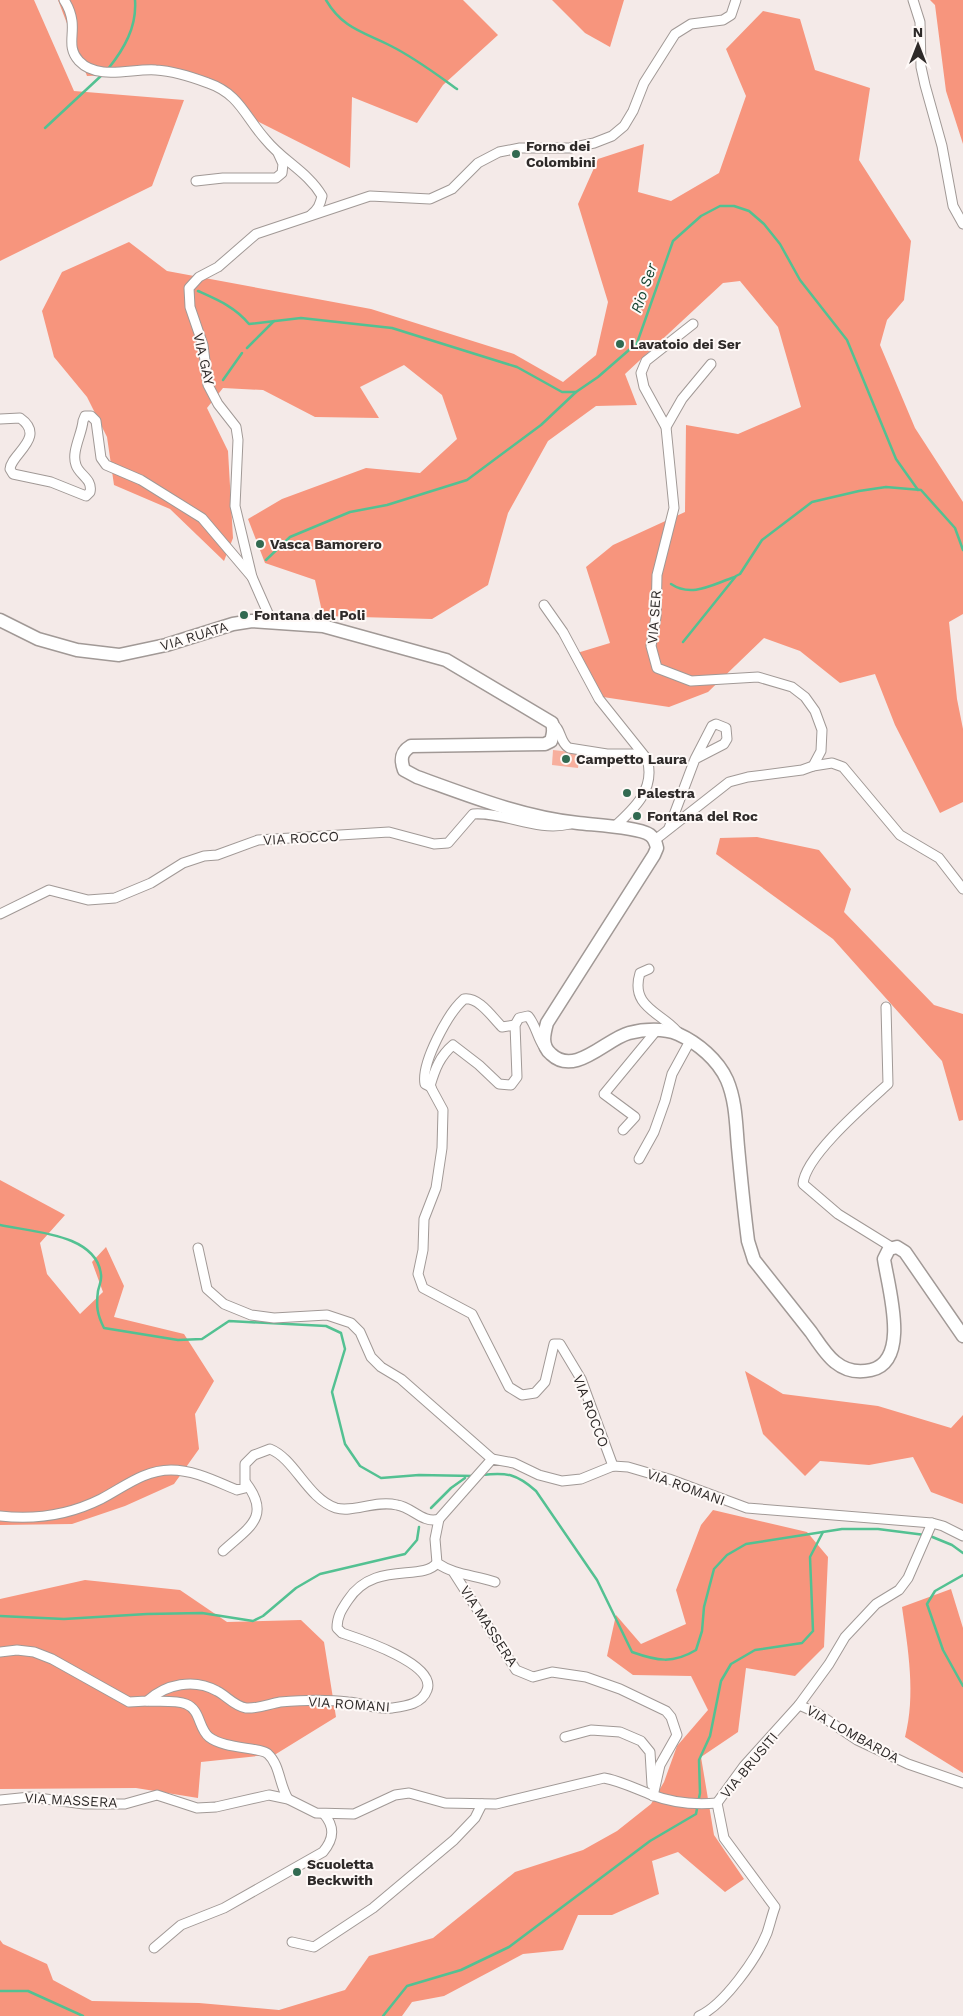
<svg xmlns="http://www.w3.org/2000/svg" width="963" height="2016" font-family="'Work Sans',sans-serif">
<rect width="100%" height="100%" fill="#f4eae8"/>
<polygon fill="#f7af9d" points="553,750 580,753 578,768 552,765"/>
<g fill="#f7957d">
<polygon points="0,0 34,0 74,91 184,100 152,186 0,261"/>
<polygon points="58,0 463,0 498,35 443,85 417,123 352,97 350,168 253,119 225,94 181,72 87,76"/>
<polygon points="552,0 624,0 610,47 585,33"/>
<polygon points="930,0 963,0 963,144 946,91 935,5"/>
<polygon points="763,11 800,19 815,70 870,88 859,160 911,241 904,300 887,320 880,345 915,428 963,502 963,614 949,622 957,699 963,729 963,802 940,813 895,725 875,674 840,683 800,651 764,638 708,692 669,707 603,697 577,653 610,643 586,567 613,545 685,512 686,425 738,434 801,407 778,327 740,281 723,283 625,374 637,405 596,406 548,441 508,513 488,585 432,619 323,616 315,580 265,563 248,519 282,499 366,468 420,473 457,439 442,395 404,365 360,387 379,418 315,417 263,390 223,388 207,408 228,451 233,538 224,561 170,509 114,485 107,437 87,397 54,357 42,311 62,272 129,242 167,271 371,309 514,354 563,382 596,355 608,302 578,204 598,159 644,144 638,192 671,201 719,173 746,96 726,49"/>
<polygon points="757,837 819,850 851,889 844,912 934,1005 963,1014 963,1120 959,1121 942,1061 833,939 716,854 720,838"/>
<polygon points="0,1180 65,1215 40,1243 47,1274 80,1314 103,1292 92,1262 106,1247 124,1286 114,1317 184,1334 214,1381 195,1414 199,1449 174,1484 125,1506 72,1524 0,1525"/>
<polygon points="745,1371 783,1394 878,1406 951,1428 963,1415 963,1504 931,1492 913,1457 869,1465 820,1461 805,1476 763,1434"/>
<polygon points="713,1510 807,1532 828,1557 824,1647 795,1676 746,1668 738,1732 701,1757 714,1835 744,1879 725,1892 678,1852 652,1861 659,1894 612,1915 578,1915 563,1950 523,1954 444,1996 412,2002 402,2016 0,2016 0,1940 3,1944 47,1964 53,1980 92,2001 199,2003 279,2010 345,1990 369,1956 433,1938 515,1872 583,1850 617,1831 651,1804 664,1782 677,1746 708,1710 691,1676 633,1675 607,1656 616,1615 641,1644 686,1624 676,1590 701,1525"/>
<polygon points="85,1580 180,1590 227,1622 301,1620 324,1642 336,1717 276,1754 201,1762 198,1798 136,1788 0,1789 0,1599"/>
<path d="M951 1589 963 1628V1773L905 1737C916 1695 908 1649 902 1607Z"/>
</g>
<g fill="none" stroke-linecap="round" stroke-linejoin="round">
<g stroke="#53c192" stroke-width="2.5">
<path d="M326 0C343 29 364 32 391 46 415 58 436 74 457 89"/>
<path d="M108 69C124 49 137 27 135 0"/>
<polyline points="45,128 102,75"/>
<path d="M198 291C218 300 235 307 249 324L301 318 392 328 517 367 562 392H576L598 377 637 343 673 241 701 216 720 206H734L749 211 764 224 780 244 800 280 847 340 896 459 918 490"/>
<polyline points="247,348 274,321"/>
<polyline points="223,380 242,353"/>
<polyline points="266,560 290,537 350,512 387,505 467,480 541,425 576,392"/>
<path d="M671 584C692 598 713 584 735 577"/>
<polyline points="683,642 736,576 740,574 762,540 812,502 859,491 886,487 921,490 955,528 963,550"/>
<path d="M0 1225C30 1232 97 1233 101 1275 102 1280 99 1286 98 1291 96 1306 97 1314 104 1328L178 1340 202 1339 229 1321 326 1326 341 1333 345 1349 332 1392 345 1444 360 1466 381 1478 419 1475 474 1476"/>
<path d="M482 1475C507 1472 517 1474 536 1491L597 1580 632 1652C657 1661 673 1664 696 1650L702 1631 704 1607 714 1569 727 1555 746 1544 842 1529H878L925 1535"/>
<polyline points="431,1508 451,1488 465,1478"/>
<polyline points="930,1536 952,1545 963,1553"/>
<polyline points="963,1575 935,1591 927,1604 943,1650 963,1686"/>
<polyline points="0,1616 64,1619 147,1614 202,1613 253,1621 263,1616 296,1588 320,1574 405,1554 417,1540 419,1527"/>
<polyline points="0,1991 28,1991 83,2016"/>
<polyline points="383,2016 407,1986 461,1970 509,1947 650,1841 696,1814 700,1793 699,1760 710,1736 721,1681 731,1664 755,1650 802,1643 813,1631 810,1557 823,1532"/>
</g>
<g stroke="#a19996" stroke-width="11">
<g id="street">
<path d="M64 0C68 6 71 14 72 21 74 36 67 48 79 61 98 81 132 68 156 70 173 71 192 77 208 83 240 94 245 117 266 140 283 161 308 172 322 196 320 205 318 209 311 215"/>
<polyline points="913,0 920,22 921,67 925,85 942,146 953,206 963,224"/>
<polyline points="196,181 223,178 276,178 282,173 283,164 278,153"/>
<path d="M0 419 20 418C47 437 11 454 10 469L13 474 51 482 86 496 90 492C93 479 79 475 76 465 71 452 82 434 83 421L85 416H91L96 421 101 458 106 465 141 480 202 518 252 577"/>
<polyline points="666,427 682,399 711,364"/>
<path d="M544 605 563 632 599 699 647 759C656 789 634 809 614 827"/>
<polyline points="271,620 252,577 235,506 238,440 236,427 218,404 208,385 203,345 190,307 189,288 199,277 218,267 256,234 370,196 430,199 452,189 478,163 499,152 520,148 570,148 594,143 612,136 624,126 633,111 644,83 675,34 691,24 723,20 731,15 736,0"/>
<path d="M552 723C562 729 559 742 569 748L607 754H638L644 758"/>
<polyline points="813,766 832,763 843,767 900,835 939,858 963,889"/>
<polyline points="669,828 695,759 724,744 727,739 726,728 716,724 712,726 695,759"/>
<polyline points="655,840 729,782 748,777 802,770 813,766 821,751 822,730 815,711 805,697 792,687 758,677 691,681 657,668 651,646 656,617 657,575 674,508 666,427 644,387 641,373 646,361 693,324"/>
<path d="M0 914 49 890 88 900 115 898 151 883 183 863 204 856 217 855 258 840 389 832 434 844 448 843 473 814C506 812 536 832 570 824"/>
<path d="M649 969 640 973C629 1009 665 1013 680 1035"/>
<path d="M886 1007 888 1084C866 1104 805 1156 803 1184L838 1214 893 1248"/>
<path d="M544 1047C537 1037 536 1025 528 1016L519 1018 515 1025 517 1077 511 1085 499 1084 479 1065 453 1045C440 1056 435 1069 430 1086L443 1110 442 1148 436 1188 424 1219 423 1250 418 1274 423 1288 472 1314 509 1387 522 1395 535 1393 545 1382 554 1344H560L581 1379 613 1466"/>
<path d="M431 1087 425 1084C421 1063 448 1013 464 999 479 997 492 1017 502 1027L515 1025"/>
<polyline points="623,1130 635,1117 604,1094 656,1031"/>
<polyline points="639,1159 654,1132 665,1101 672,1074 690,1041"/>
<polyline points="198,1248 207,1289 224,1304 251,1315 274,1318 327,1315 351,1323 360,1332 371,1357 381,1367 401,1379 492,1459"/>
<path d="M0 1516C35 1520 69 1515 101 1499 124 1487 144 1470 171 1470 194 1470 215 1481 237 1490L245 1488V1464L254 1455 270 1449C295 1459 307 1498 336 1508 353 1513 375 1500 397 1505 412 1507 423 1524 439 1519L492 1459 514 1463 539 1475 562 1481 581 1479 613 1466 628 1467 669 1479 747 1508 932 1523 943 1526 963 1536"/>
<path d="M439 1519 435 1539 437 1563C454 1575 475 1575 495 1582"/>
<path d="M223 1551C248 1528 272 1517 246 1483"/>
<polyline points="454,1573 516,1670 533,1677 552,1672 586,1677 620,1689 666,1711 671,1717 677,1735 660,1765 653,1796"/>
<path d="M0 1652 17 1650 34 1652 52 1659 129 1702 147 1701C166 1684 194 1678 217 1691 227 1696 234 1706 246 1708 257 1709 269 1704 280 1702 302 1700 325 1699 348 1702 363 1703 376 1710 392 1708 406 1706 422 1704 427 1690 437 1664 360 1639 342 1633L337 1628C337 1616 342 1609 348 1600 374 1560 422 1582 437 1563"/>
<path d="M147 1701C159 1702 176 1700 186 1704 201 1710 198 1728 209 1737 224 1749 260 1747 268 1754 280 1765 279 1784 288 1799"/>
<polyline points="799,1705 817,1713 857,1740 908,1764 963,1783"/>
<polyline points="565,1737 591,1730 620,1732 641,1741 650,1752 652,1785"/>
<path d="M0 1800 30 1797 84 1804H125L157 1795 197 1808 216 1807 269 1795 288 1799 316 1813 354 1814 395 1795 409 1793 445 1803 496 1804 604 1778C621 1781 636 1789 652 1795 673 1803 694 1805 717 1803"/>
<polyline points="292,1942 314,1947 373,1908 454,1840 475,1818 482,1804"/>
<path d="M154 1948 181 1925 224 1908 323 1852C334 1839 335 1827 324 1814"/>
<path d="M699 2016C724 2005 757 1958 767 1933 770 1924 772 1915 775 1907L724 1838 717 1803 744 1766 799 1705 829 1664 845 1637 876 1604 899 1590 908 1578 932 1523"/>
</g>
</g>
<g stroke="#a19996" stroke-width="15">
<path id="secondary" d="M0 620 38 639 77 650 119 655 166 645 233 624 252 621 323 626 446 660 552 723C554 730 553 734 551 741L545 744 411 746C401 752 400 759 404 770L417 777C470 796 522 817 578 823 594 825 638 827 650 835 654 838 656 843 657 848L654 855 547 1023C544 1034 541 1046 551 1054 575 1077 606 1039 629 1033 644 1029 664 1028 678 1034 698 1043 718 1060 727 1080 736 1101 736 1125 738 1147 741 1179 744 1210 748 1241L754 1260C773 1284 792 1308 811 1332 818 1342 826 1355 835 1362 846 1371 858 1373 871 1370 911 1361 888 1287 884 1259L889 1249 897 1247 905 1252 963 1336"/>
</g>
<use href="#street" stroke="#fff" stroke-width="9"/>
<use href="#secondary" stroke="#fff" stroke-width="12"/>
</g>
<g fill="#326a51" stroke="#fef9f7" stroke-width="2">
<circle cx="516" cy="154" r="5"/>
<circle cx="620" cy="344" r="5"/>
<circle cx="260" cy="544" r="5"/>
<circle cx="244" cy="615" r="5"/>
<circle cx="566" cy="759" r="5"/>
<circle cx="627" cy="793" r="5"/>
<circle cx="637" cy="816" r="5"/>
<circle cx="297" cy="1872" r="5"/>
</g>
<g text-anchor="middle" dominant-baseline="central" stroke-width="4" stroke-linejoin="round" paint-order="stroke">
<g font-size="14" font-weight="bold" fill="#2e2a29" stroke="#fef9f7" text-anchor="start">
<text x="526" y="146">Forno dei<tspan x="526" dy="16">Colombini</tspan></text>
<text x="630" y="344">Lavatoio dei Ser</text>
<text x="270" y="544">Vasca Bamorero</text>
<text x="254" y="615">Fontana del Poli</text>
<text x="576" y="759">Campetto Laura</text>
<text x="637" y="793">Palestra</text>
<text x="647" y="816">Fontana del Roc</text>
<text x="307" y="1864">Scuoletta<tspan x="307" dy="16">Beckwith</tspan></text>
</g>
<g font-size="14" fill="#2e2a29" stroke="#fef9f7">
<text transform="translate(204 359) rotate(77)">VIA GAY</text>
<text transform="translate(654 617) rotate(-86)">VIA SER</text>
<text transform="translate(194 636) rotate(-17)">VIA RUATA</text>
<text transform="translate(301 838) rotate(-3)">VIA ROCCO</text>
<text transform="translate(591 1411) rotate(69)">VIA ROCCO</text>
<text transform="translate(686 1487) rotate(20)">VIA ROMANI</text>
<text transform="translate(489 1626) rotate(57)">VIA MASSERA</text>
<text transform="translate(349 1704) rotate(4)">VIA ROMANI</text>
<text transform="translate(853 1734) rotate(29)">VIA LOMBARDA</text>
<text transform="translate(749 1765) rotate(-50)">VIA BRUSITI</text>
<text transform="translate(71 1800) rotate(3)">VIA MASSERA</text>
</g>
<g font-size="15" font-style="italic" fill="#164431" stroke="#fef9f7">
<text transform="translate(644 288) rotate(-71)">Rio Ser</text>
</g>
</g>
<g transform="translate(918 45)" stroke="#fef9f7" stroke-width="4" paint-order="stroke">
<path d="M0-4L9 19L0 12L-9 19Z" fill="#2e2a29"/>
<text y="-8" font-size="14" font-weight="bold" text-anchor="middle" fill="#2e2a29">N</text>
</g>
</svg>
